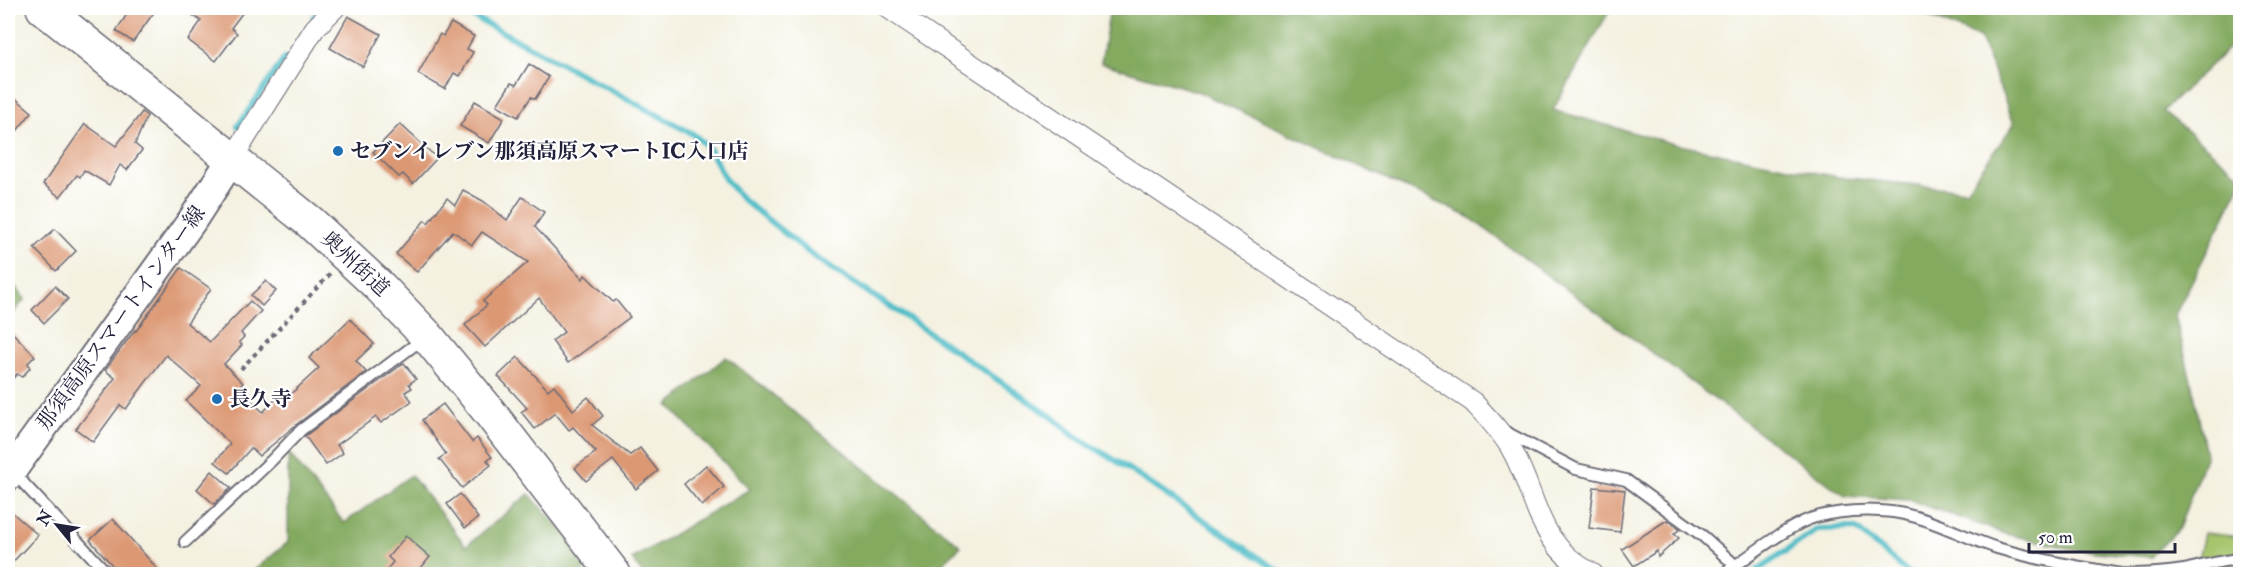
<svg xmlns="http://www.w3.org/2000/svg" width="2248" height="582" font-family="'IM FELL Double Pica','Noto Serif JP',serif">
<rect width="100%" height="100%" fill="#fff"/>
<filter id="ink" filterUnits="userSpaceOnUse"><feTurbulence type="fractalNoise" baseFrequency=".0167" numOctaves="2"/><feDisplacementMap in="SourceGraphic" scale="12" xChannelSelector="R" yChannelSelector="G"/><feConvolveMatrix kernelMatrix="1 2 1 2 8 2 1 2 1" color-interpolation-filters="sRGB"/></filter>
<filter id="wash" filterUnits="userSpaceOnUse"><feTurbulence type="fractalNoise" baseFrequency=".008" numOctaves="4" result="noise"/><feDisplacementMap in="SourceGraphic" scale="24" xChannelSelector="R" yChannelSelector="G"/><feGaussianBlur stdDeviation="1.35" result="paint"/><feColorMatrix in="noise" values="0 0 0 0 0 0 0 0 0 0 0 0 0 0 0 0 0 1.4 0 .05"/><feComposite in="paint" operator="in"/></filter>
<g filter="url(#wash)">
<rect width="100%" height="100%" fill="#f4f1e1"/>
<polygon fill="#a6c56d" stroke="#647454" stroke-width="1.5" points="2204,533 2240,537 2240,574 2195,574"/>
<g fill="#84aa60" stroke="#53664e" stroke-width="1.5">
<polygon points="1110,8 1611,8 1553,110 1674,144 1838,177 1966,190 2014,124 1980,38 1909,8 2240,8 2240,37 2163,111 2240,175 2240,186 2175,315 2194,393 2206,455 2179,528 2151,557 2077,550 2006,534 1909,500 1845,496 1469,217 1199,92 1101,63"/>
<polygon points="8,278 25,299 8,319"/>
<polygon points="726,357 961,546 932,574 643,574 632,559 750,489 668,405"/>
<polygon points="288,452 344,523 411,475 466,546 529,494 593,563 580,574 250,574 288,542"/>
</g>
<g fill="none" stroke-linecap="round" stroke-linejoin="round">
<g stroke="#50bdc8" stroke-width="6">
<polyline points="457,8 693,134 708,147 726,180 742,199 817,259 903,315 1055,419 1073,435 1118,462 1283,574"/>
<polyline points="313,17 321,8"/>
<polyline points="238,126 285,58"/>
<polyline points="1752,574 1818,529 1855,528 1910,574"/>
</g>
</g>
<g id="blocks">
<g fill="#dc9873">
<polygon points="131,8 157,8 133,42 116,31"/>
<polygon points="182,8 246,8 231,28 237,33 216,61 188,40 201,21"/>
<polygon points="348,16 381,34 363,67 330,48"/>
<polygon points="451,23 474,36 467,49 473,52 460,76 454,73 445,89 418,74 440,34 443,36"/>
<polygon points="529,64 549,77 535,99 531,97 518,117 497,105 511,83 516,85"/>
<polygon points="8,92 32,112 16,132 8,126"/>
<polygon points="475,101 504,118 489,143 460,126"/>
<polygon points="142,112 147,116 135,144 142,150 127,170 120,165 109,185 84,170 80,177 77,175 60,197 43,184 85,124 116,146"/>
<polygon points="400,124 437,158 413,184 403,174 399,177 373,152"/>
<polygon points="463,190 483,201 507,220 522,197 544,212 535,227 583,279 585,275 613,302 616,300 630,317 568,363 552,341 564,332 539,298 485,347 465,325 487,305 483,301 528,262 482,232 472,245 453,231 417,272 396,254 425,220 428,223 447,198 455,205"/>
<polygon points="55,229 76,251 56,271 34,248"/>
<polygon points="181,268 211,289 187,323 210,342 250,301 261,311 241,333 244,337 239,342 242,345 224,364 243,383 238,388 263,412 276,399 281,403 319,368 309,358 350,319 374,344 356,361 366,372 297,424 259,456 251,448 229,473 215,462 230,444 186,401 201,386 166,355 126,409 120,405 93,442 76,429 115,378 105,370 135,330 136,331"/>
<polygon points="266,281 276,291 262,306 251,295"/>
<polygon points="55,286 68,299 44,323 32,310"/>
<polygon points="8,328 35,356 28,363 30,368 22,377 17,374 8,384"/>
<polygon points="518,357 548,390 554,385 573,410 588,397 603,416 592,425 630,455 640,448 658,471 636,489 613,460 586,481 575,468 596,452 573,427 569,430 555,413 535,429 521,412 527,408 498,376"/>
<polygon points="404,363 416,379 409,384 412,388 405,392 412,401 381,423 376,417 337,445 343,453 326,465 305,436"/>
<polygon points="443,404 472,442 477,438 492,457 487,460 491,465 462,488 439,459 446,454 422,420"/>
<polygon points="706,465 724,487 702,506 684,484"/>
<polygon points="212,471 231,488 214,504 197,489"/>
<polygon points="1594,487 1625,490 1620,532 1589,528"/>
<polygon points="460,494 478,518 465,528 447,504"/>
<polygon points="8,509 38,535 8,567"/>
<polygon points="113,519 162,574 120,574 90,540"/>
<polygon points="1667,520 1680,529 1674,534 1679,538 1658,557 1657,551 1634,566 1622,549"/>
<polygon points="406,536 430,557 416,574 383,574 393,562 388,557"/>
</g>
</g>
</g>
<g filter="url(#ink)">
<use href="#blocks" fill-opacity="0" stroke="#6c6a75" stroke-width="1.5"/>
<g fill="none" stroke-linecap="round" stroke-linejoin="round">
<g stroke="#6c6a75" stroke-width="14">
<g id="service">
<polyline points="1502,430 1576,469 1626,480 1704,537 1736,566"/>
<polyline points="13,472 108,574"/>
<polyline points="185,542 271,461 301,430 424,338"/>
<path d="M1723 574C1746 559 1791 523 1816 517 1846 509 1886 508 1916 517 1943 525 1969 539 1997 548 2038 560 2080 567 2122 574"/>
<path d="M2127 574C2146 574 2165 573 2184 570 2203 566 2221 560 2240 559"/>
</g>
</g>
<g stroke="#6c6a75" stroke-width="22">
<g id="minor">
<path d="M888 8 1473 402C1485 415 1499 429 1509 445 1539 495 1533 543 1593 574"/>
<polyline points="232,159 315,28 335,8"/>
</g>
</g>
<g stroke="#6c6a75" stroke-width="32">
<polyline id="secondary" points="8,476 191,222 232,159"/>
</g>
<g stroke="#6c6a75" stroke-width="36">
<polyline id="trunk" points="43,8 310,222 380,287 427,336 487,409 614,574"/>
</g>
<polyline stroke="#6c6a75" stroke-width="4" stroke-dasharray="4.5 4.5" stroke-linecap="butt" points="241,369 331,273"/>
<use href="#service" stroke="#fff" stroke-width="10"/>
<use href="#minor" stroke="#fff" stroke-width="20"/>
<use href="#secondary" stroke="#fff" stroke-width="28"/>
<use href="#trunk" stroke="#fff" stroke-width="33"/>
</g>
</g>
<g fill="#1f6fb2" stroke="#fff" stroke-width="2">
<circle cx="338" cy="151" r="6"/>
<circle cx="217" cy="399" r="6"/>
</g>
<g text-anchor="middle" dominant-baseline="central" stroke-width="4.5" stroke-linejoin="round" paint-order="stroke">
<g font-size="21" font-weight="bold" fill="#22223b" stroke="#fff" text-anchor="start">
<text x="350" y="151">セブンイレブン那須高原スマートIC入口店</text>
<text x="229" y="399">長久寺</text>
</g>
<g font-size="21" fill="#22223b" stroke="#fff">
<text transform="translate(355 264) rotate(43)">奥州街道</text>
<text transform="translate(121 318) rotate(-54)">那須高原スマートインター線</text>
</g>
</g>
<rect width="2248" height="582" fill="none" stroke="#fff" stroke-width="30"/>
<g transform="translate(57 525) rotate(300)" stroke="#ffffff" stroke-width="4.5" paint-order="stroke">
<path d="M0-4.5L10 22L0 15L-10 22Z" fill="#22223b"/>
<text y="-9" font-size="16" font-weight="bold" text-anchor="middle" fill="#22223b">N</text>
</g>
<path d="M2029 543v9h146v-9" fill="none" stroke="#22223b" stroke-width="3"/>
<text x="2038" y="543" font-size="18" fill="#22223b" stroke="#ffffff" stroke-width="4.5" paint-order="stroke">50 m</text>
</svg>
